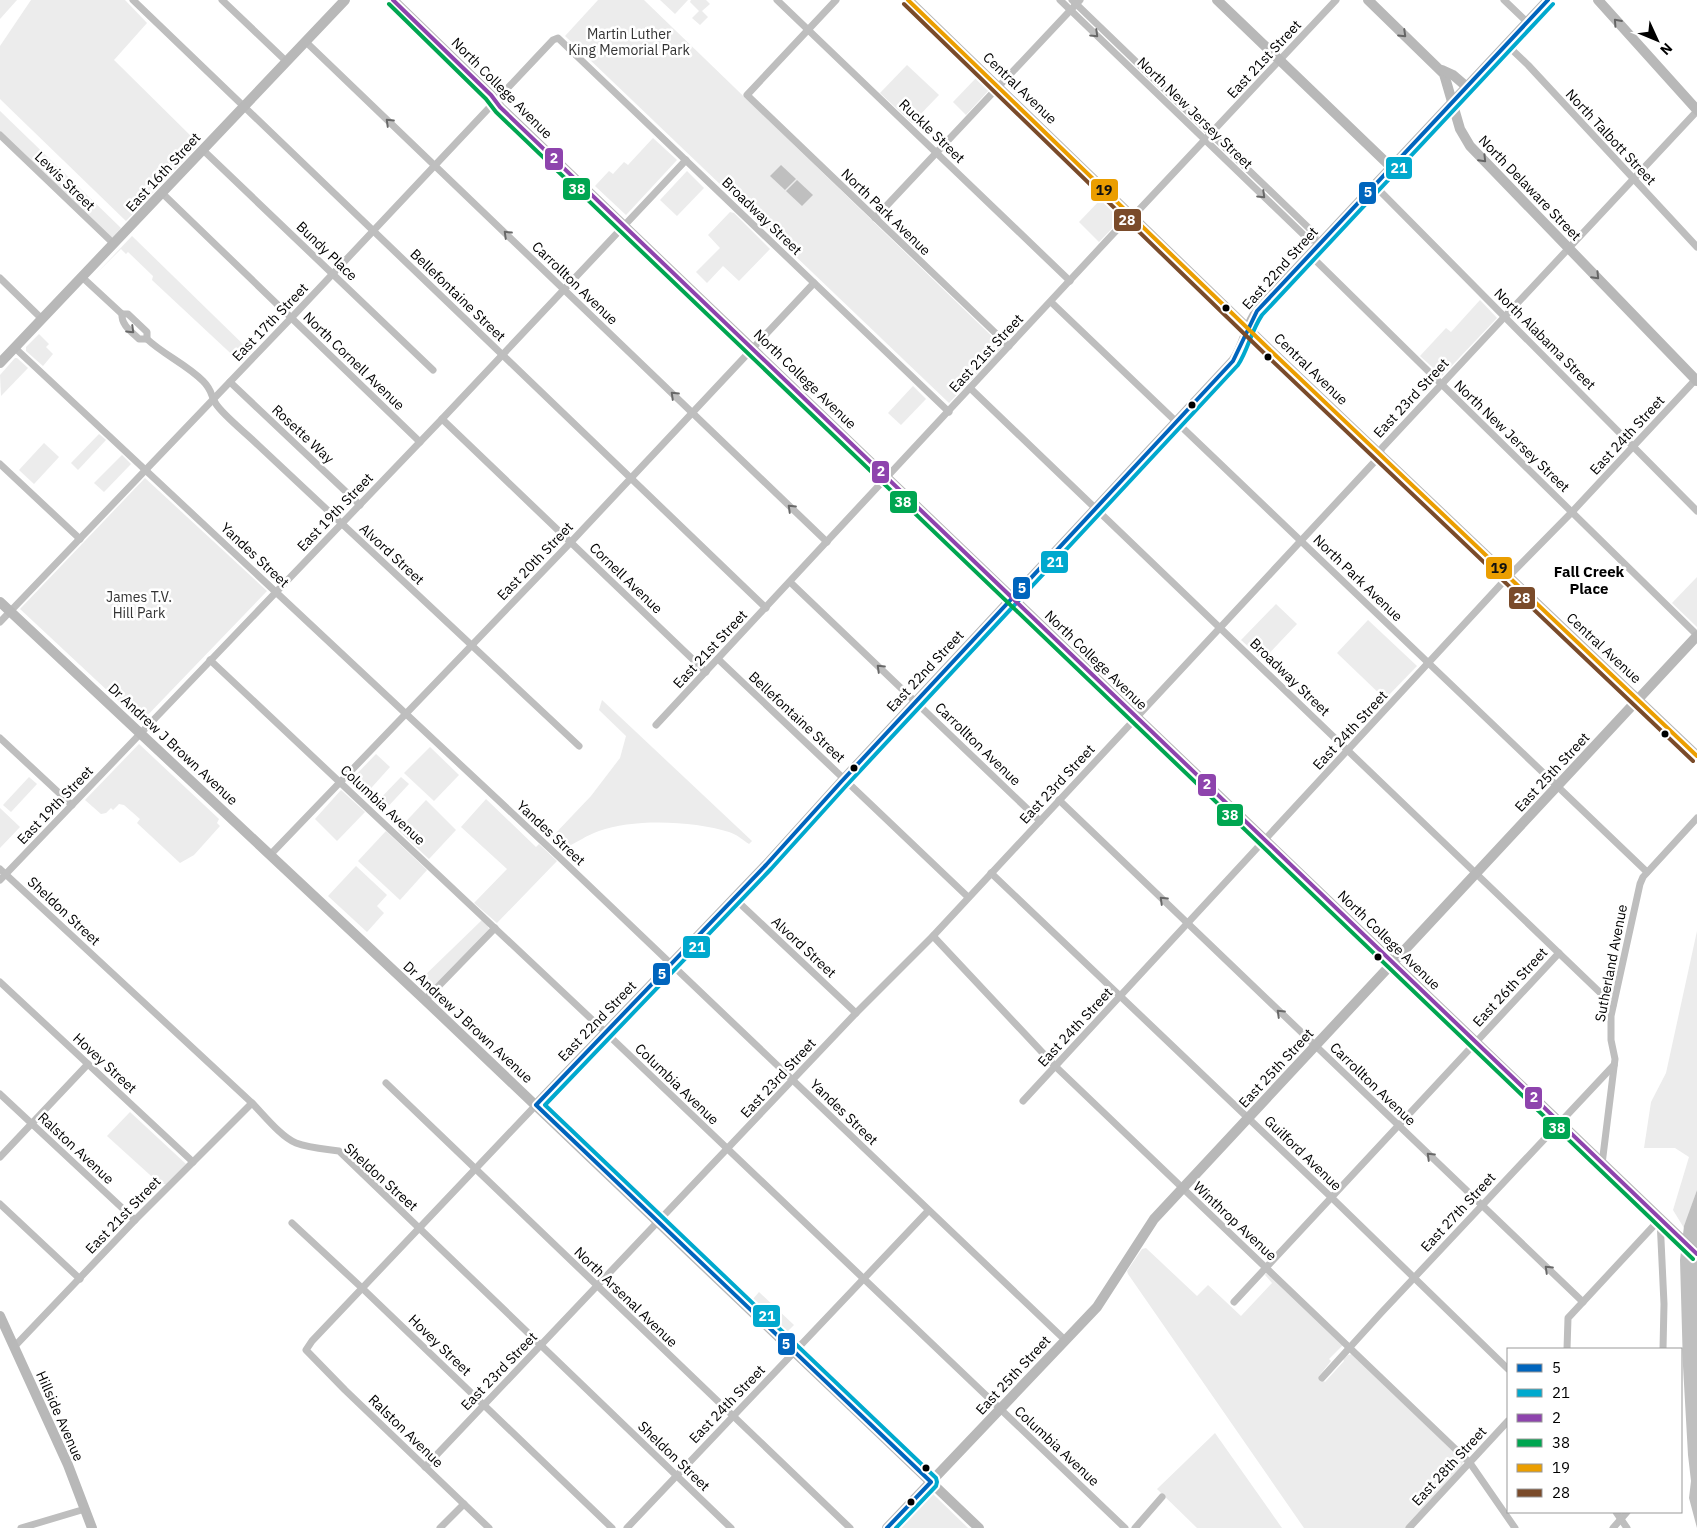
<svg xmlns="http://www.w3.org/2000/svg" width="1697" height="1528" font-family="'IBM Plex Sans',sans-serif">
<rect width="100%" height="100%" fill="#fff"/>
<g fill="#ececec">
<polygon points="0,0 17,0 0,19"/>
<polygon points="31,0 125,0 147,23 114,60 199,144 126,221 0,99 0,46"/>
<polygon points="598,0 644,0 1003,347 949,403 565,36"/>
<polygon points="660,0 688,0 675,14"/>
<polygon points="691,0 706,0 710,4 702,11 708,17 700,25 692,18 699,11 690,2"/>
<polygon points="907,65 939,95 912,123 880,93"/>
<polygon points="977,77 989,90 966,115 953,102"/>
<polygon points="0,111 121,228 112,238 0,132"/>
<polygon points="653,138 677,160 626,215 595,186 609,171 613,174 624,162 628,165"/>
<polygon points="687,171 704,188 677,216 660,200"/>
<polygon points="1102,198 1121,216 1120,220 1099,242 1079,222"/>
<polygon points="730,212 734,213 770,249 739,281 723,266 707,283 696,272 720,248 708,235"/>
<polygon points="132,236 251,352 241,363 152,280 153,276 128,252 126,254 121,249 96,274"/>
<polygon points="1480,300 1497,318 1442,376 1420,356 1446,328 1451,332"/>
<polygon points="39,334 49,344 46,347 53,354 43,366 26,351 26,347"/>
<polygon points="15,358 17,358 28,368 1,396 0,375"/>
<polygon points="913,386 926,399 901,425 888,413"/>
<polygon points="99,434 106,440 78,470 71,463"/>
<polygon points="44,443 59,457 34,484 19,470"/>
<polygon points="122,455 131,464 104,492 94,483"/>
<polygon points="145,478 267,591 141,722 20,609"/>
<polygon points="1697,577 1697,627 1672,603"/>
<polygon points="1276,604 1297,624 1263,660 1241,640"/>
<polygon points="1368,620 1417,666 1385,699 1337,653"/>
<path d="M602 700 752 841 749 844C743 840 736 834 729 832 695 821 634 818 599 831 587 835 576 843 565 848L552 837 591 796 620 758 626 736 599 710Z"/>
<polygon points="139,744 219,819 217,823 220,826 194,855 180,863 137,823 140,819 124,805 119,804 113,810 111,808 106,813 101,814 85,800"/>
<polygon points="430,747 459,775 434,801 404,773"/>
<polygon points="376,754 390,767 364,796 349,782"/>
<polygon points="29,777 37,784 11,812 3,805"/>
<polygon points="401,777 409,784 382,813 374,805"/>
<polygon points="341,790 365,812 337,841 315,819"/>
<polygon points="486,799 536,847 539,844 557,861 497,923 474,903 507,869 461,827"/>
<polygon points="426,800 456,830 429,859 398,830"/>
<polygon points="0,808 20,827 0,848"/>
<polygon points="386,831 427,870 400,900 358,861"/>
<polygon points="356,866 387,895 377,906 384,913 367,932 328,896"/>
<polygon points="482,920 487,925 489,929 429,991 419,981"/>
<polygon points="1697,931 1697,1190 1684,1228 1673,1210 1689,1157 1675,1148 1644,1148 1651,1102 1666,1073"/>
<polygon points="130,1112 186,1164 166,1184 160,1184 107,1136"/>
<polygon points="1146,1248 1197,1296 1208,1285 1241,1316 1272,1283 1265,1275 1267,1272 1343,1345 1329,1359 1331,1361 1319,1376 1325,1382 1344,1361 1343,1359 1348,1355 1352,1354 1464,1462 1462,1464 1464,1465 1406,1528 1304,1528 1128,1274 1127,1271 1142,1249"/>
<polygon points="759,1292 794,1325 787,1332 753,1299"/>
<polygon points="1215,1433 1282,1528 1197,1528 1157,1489"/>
<polygon points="926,1494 933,1494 968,1528 894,1528"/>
</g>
<g fill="#bfbfbf">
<polygon points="781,165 796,179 785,190 770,176"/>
<polygon points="797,180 813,195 802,206 786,191"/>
<polygon points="1697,1190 1697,1528 1689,1498 1691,1481 1688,1455 1683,1366 1680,1260 1684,1226"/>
</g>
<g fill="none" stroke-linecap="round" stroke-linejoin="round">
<g stroke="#bebebe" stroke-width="7">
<polyline points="133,0 766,608"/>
<polyline points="222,0 287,62"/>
<polyline points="777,0 1070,281"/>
<polyline points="836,0 747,95 1009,346"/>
<polyline points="1060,0 1309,240 1315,240 1319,245"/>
<polyline points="1072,0 1315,234 1315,240"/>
<polyline points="1504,0 1527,22"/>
<polyline points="306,42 827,542"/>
<polyline points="1507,45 1528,65 1697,247"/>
<polyline points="0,135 114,244"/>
<polyline points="203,150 433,370"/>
<polyline points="1375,186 1697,511"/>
<polyline points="162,193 420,442"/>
<polyline points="875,218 1080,0"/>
<polyline points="1310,255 1697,635"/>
<path d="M82 277 122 314H128L147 332V339C164 355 186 364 203 381 213 391 210 395 216 404 224 416 246 433 258 445L579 746"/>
<polyline points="0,278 42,319"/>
<polyline points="1051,302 1647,872"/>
<path d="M122 314C121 325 132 332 139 339H147"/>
<polyline points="15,348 559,857 1065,1340"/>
<polyline points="230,382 360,505"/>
<polyline points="970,388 1613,1005"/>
<polyline points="442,419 706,672"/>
<polyline points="0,464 80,539"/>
<polyline points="790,582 1040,821"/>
<polyline points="0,622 294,315 536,58 553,40 558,38 949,412"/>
<polyline points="718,659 968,897"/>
<polyline points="210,660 603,1030 1125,1528"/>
<polyline points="656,725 1126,220 1137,212 1336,0"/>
<polyline points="0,738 72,805"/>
<polyline points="1059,800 1583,1302"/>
<polyline points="271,854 571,542 814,283"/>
<path d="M0 869 252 1103C263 1114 281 1137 296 1143 309 1148 325 1149 339 1151L731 1528"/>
<polyline points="991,873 1332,1198 1508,1369"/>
<polyline points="0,880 442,419 686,160"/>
<polyline points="734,898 856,1013"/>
<polyline points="933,936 1055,1066 1470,1463 1515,1528"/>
<polyline points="0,982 193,1162"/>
<polyline points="425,1000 495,928"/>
<polyline points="386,1083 850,1528"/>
<polyline points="0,1094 135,1220"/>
<polyline points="1023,1101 1504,581 1572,512 1697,378"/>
<polyline points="0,1157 88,1064"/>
<polyline points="1602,1164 1615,1059 1611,1040 1611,1016 1640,884 1643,877 1697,818"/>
<polyline points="0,1204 80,1279"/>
<polyline points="1660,1219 1664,1304 1663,1349"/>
<polyline points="292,1223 362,1288 612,1528"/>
<polyline points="1234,1302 1559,953"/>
<polyline points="14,1347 135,1220 252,1103"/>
<polyline points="1567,1349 1568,1318 1660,1219"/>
<polyline points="1322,1378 1381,1313 1614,1065"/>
<polyline points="425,1467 856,1013 933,936 1378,458 1382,448 1697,111"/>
<polyline points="1616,1512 1627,1528"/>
<polyline points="21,1528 85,1509"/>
<polyline points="440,1528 464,1504"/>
<polyline points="489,1528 345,1390 306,1350 312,1341 536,1105"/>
<polyline points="627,1528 928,1211"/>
<polyline points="1135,1528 1162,1497"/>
<polyline points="1409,1528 1508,1421"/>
<polyline points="1613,1528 1627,1512"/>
</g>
<g stroke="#b8b8b8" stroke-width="10">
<path d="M393 0 491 95 500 107C901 487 1296 874 1697 1254"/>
<polyline points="908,0 1268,348 1697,756"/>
<polyline points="1217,0 1392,168"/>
<polyline points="1368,0 1444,74 1460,129 1470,146 1697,381"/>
<polyline points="1598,0 1697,110"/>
<polyline points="1442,70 1453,75 1467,87"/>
<polyline points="0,363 345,0"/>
<polyline points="0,602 425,1000 979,1528"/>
<path d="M536 1105 766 865 841 782 1233 361C1245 345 1246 325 1257 311L1548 0"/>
<polyline points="0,1316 68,1465 92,1528"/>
<polyline points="887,1528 1097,1307 1154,1219 1697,636"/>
</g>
<g stroke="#fff" stroke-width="8">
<polyline id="bus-1" points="887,1528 931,1482 536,1105 766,865 841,782 1233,361 1257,311 1548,0"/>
</g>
<g stroke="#fff" stroke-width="8">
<path id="bus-2" d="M896 1528 936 1486 937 1482 936 1478 545 1105 771 869 846 786 1238 365C1248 350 1251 331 1262 315L1553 4"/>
</g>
<g stroke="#fff" stroke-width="8">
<polyline id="bus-3" points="393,0 491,95 500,107 1697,1254"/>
</g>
<g stroke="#fff" stroke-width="8">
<polyline id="bus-4" points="389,4 486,99 496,112 1693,1259"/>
</g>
<g stroke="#fff" stroke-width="8">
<polyline id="bus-5" points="908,0 1268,348 1697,756"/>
</g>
<g stroke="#fff" stroke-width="8">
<polyline id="bus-6" points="904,4 1264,353 1693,761"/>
</g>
<use href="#bus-1" stroke="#0065bd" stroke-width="4"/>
<use href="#bus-2" stroke="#00a9ce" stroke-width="4"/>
<use href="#bus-3" stroke="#8e44ad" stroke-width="4"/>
<use href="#bus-4" stroke="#00a651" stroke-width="4"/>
<use href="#bus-5" stroke="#eb9e00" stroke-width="4"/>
<use href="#bus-6" stroke="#7a4b2a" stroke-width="4"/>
</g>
<defs><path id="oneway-chevron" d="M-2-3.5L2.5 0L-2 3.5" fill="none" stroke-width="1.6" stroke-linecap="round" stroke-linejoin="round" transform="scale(1.25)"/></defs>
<g stroke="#656565">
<use href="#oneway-chevron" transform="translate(1617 22) rotate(-132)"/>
<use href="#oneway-chevron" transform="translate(1403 34) rotate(44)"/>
<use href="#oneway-chevron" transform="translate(1483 159) rotate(46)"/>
<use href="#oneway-chevron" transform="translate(1596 276) rotate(46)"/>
</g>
<g stroke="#686868">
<use href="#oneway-chevron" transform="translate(1095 34) rotate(44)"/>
<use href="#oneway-chevron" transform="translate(389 122) rotate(-136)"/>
<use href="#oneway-chevron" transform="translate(1262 195) rotate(44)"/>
<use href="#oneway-chevron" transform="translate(507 234) rotate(-136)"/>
<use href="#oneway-chevron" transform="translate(131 330) rotate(44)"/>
<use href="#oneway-chevron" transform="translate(674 395) rotate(-136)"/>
<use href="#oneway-chevron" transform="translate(791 508) rotate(-136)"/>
<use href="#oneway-chevron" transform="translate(880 668) rotate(-136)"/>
<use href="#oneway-chevron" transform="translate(1163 900) rotate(-136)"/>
<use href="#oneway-chevron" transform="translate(1280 1013) rotate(-136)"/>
<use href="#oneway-chevron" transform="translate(1430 1156) rotate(-136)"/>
<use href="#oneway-chevron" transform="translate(1548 1269) rotate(-136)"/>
</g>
<g fill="#000" stroke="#fff" stroke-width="2">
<circle cx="1226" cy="308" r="4.5"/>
<circle cx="1268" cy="357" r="4.5"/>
<circle cx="1192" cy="405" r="4.5"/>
<circle cx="1665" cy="734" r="4.5"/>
<circle cx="854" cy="768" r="4.5"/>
<circle cx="1378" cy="957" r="4.5"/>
<circle cx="926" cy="1468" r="4.5"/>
<circle cx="911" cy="1502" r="4.5"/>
</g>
<g text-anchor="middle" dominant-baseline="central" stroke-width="5" stroke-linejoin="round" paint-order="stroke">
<g font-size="14" fill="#333" stroke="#fff">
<text x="629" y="34">Martin Luther<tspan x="629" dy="16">King Memorial Park</tspan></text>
<text x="139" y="597">James T.V.<tspan x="139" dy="16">Hill Park</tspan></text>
</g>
<g font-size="14" fill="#000" stroke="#fff">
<text transform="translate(1264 59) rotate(-47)">East 21st Street</text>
<text transform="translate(502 88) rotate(45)">North College Avenue</text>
<text transform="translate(1020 88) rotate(44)">Central Avenue</text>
<text transform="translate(1195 113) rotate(44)">North New Jersey Street</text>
<text transform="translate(932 131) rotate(44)">Ruckle Street</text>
<text transform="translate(1611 137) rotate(47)">North Talbott Street</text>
<text transform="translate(163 172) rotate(-47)">East 16th Street</text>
<text transform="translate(65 181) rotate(44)">Lewis Street</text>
<text transform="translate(1530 188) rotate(46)">North Delaware Street</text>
<text transform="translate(886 212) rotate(44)">North Park Avenue</text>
<text transform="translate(762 216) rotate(44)">Broadway Street</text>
<text transform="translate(327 251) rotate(44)">Bundy Place</text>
<text transform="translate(1280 268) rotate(-48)">East 22nd Street</text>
<text transform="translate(575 283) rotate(44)">Carrollton Avenue</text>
<text transform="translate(458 295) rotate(44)">Bellefontaine Street</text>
<text transform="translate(270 322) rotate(-46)">East 17th Street</text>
<text transform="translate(1545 339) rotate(45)">North Alabama Street</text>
<text transform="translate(986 353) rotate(-47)">East 21st Street</text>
<text transform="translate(354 361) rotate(44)">North Cornell Avenue</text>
<text transform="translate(1311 369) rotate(44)">Central Avenue</text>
<text transform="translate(805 379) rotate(44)">North College Avenue</text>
<text transform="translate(1411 398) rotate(-47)">East 23rd Street</text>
<text transform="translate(303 434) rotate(43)">Rosette Way</text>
<text transform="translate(1627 435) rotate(-47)">East 24th Street</text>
<text transform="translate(1512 436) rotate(44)">North New Jersey Street</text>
<text transform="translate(335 512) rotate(-46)">East 19th Street</text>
<text transform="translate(392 554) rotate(43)">Alvord Street</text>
<text transform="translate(255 555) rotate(43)">Yandes Street</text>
<text transform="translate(535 561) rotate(-46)">East 20th Street</text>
<text transform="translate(626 578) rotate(44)">Cornell Avenue</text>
<text transform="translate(1358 578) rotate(44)">North Park Avenue</text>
<text transform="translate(1604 648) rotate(43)">Central Avenue</text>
<text transform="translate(710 649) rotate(-47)">East 21st Street</text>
<text transform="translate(1096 660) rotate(44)">North College Avenue</text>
<text transform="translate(925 671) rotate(-47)">East 22nd Street</text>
<text transform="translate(1290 677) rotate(44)">Broadway Street</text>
<text transform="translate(797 717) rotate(43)">Bellefontaine Street</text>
<text transform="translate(1350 730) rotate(-47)">East 24th Street</text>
<text transform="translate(173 744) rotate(43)">Dr Andrew J Brown Avenue</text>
<text transform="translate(978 744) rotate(44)">Carrollton Avenue</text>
<text transform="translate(1552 772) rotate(-47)">East 25th Street</text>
<text transform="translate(1057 784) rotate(-47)">East 23rd Street</text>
<text transform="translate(55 805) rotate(-46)">East 19th Street</text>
<text transform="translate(383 805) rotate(43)">Columbia Avenue</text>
<text transform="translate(551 833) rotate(43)">Yandes Street</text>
<text transform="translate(64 911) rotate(43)">Sheldon Street</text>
<text transform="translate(1389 940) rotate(44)">North College Avenue</text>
<text transform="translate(804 947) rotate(43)">Alvord Street</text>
<text transform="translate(1611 963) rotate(-79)">Sutherland Avenue</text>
<text transform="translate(1510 987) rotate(-47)">East 26th Street</text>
<text transform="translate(597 1021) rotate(-46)">East 22nd Street</text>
<text transform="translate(468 1022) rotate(43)">Dr Andrew J Brown Avenue</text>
<text transform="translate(1075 1027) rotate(-47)">East 24th Street</text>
<text transform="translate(105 1063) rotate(43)">Hovey Street</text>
<text transform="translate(1276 1068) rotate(-47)">East 25th Street</text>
<text transform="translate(778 1078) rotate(-47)">East 23rd Street</text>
<text transform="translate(677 1084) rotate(44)">Columbia Avenue</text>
<text transform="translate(1373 1084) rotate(44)">Carrollton Avenue</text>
<text transform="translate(844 1112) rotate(44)">Yandes Street</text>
<text transform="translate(76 1148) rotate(43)">Ralston Avenue</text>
<text transform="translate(1303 1153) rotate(44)">Guilford Avenue</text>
<text transform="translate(381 1177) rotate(42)">Sheldon Street</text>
<text transform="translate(1458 1212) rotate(-47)">East 27th Street</text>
<text transform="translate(123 1215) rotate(-46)">East 21st Street</text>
<text transform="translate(1235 1221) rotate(43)">Winthrop Avenue</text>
<text transform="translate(626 1297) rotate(44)">North Arsenal Avenue</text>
<text transform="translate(440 1345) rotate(44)">Hovey Street</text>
<text transform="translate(499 1371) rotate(-46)">East 23rd Street</text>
<text transform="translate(1013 1375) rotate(-47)">East 25th Street</text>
<text transform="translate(727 1404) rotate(-46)">East 24th Street</text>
<text transform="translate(60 1416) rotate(66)">Hillside Avenue</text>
<text transform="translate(406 1431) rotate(44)">Ralston Avenue</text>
<text transform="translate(1057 1446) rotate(43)">Columbia Avenue</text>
<text transform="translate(674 1456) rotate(44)">Sheldon Street</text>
<text transform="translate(1449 1466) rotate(-47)">East 28th Street</text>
</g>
<g font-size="15" font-weight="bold" fill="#000" stroke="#fff">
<text x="1589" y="571">Fall Creek<tspan x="1589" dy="17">Place</tspan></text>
</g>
</g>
<g stroke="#fff" stroke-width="2">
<rect x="544" y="147" width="20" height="24" rx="5" fill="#8e44ad"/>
<rect x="1385" y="156" width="28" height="24" rx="5" fill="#00a9ce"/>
<rect x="562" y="177" width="29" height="24" rx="5" fill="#00a651"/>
<rect x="1090" y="178" width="29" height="24" rx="5" fill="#eb9e00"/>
<rect x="1358" y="181" width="19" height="24" rx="5" fill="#0065bd"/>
<rect x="1113" y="208" width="29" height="24" rx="5" fill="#7a4b2a"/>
<rect x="871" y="460" width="19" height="24" rx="5" fill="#8e44ad"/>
<rect x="889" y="490" width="29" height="24" rx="5" fill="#00a651"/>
<rect x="1040" y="550" width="29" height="24" rx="5" fill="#00a9ce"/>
<rect x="1485" y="556" width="28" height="24" rx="5" fill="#eb9e00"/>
<rect x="1012" y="576" width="19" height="24" rx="5" fill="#0065bd"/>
<rect x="1508" y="586" width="28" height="24" rx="5" fill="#7a4b2a"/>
<rect x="1197" y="773" width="20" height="24" rx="5" fill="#8e44ad"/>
<rect x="1216" y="803" width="28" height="24" rx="5" fill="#00a651"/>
<rect x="682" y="935" width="29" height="24" rx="5" fill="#00a9ce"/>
<rect x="652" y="962" width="19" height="24" rx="5" fill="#0065bd"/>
<rect x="1524" y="1086" width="19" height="24" rx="5" fill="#8e44ad"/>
<rect x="1542" y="1116" width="29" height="24" rx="5" fill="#00a651"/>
<rect x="752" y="1304" width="29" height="24" rx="5" fill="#00a9ce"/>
<rect x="777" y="1332" width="19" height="24" rx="5" fill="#0065bd"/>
</g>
<g font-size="14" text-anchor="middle" font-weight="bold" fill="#fff">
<text x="554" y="163">2</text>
<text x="1399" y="173">21</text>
<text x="577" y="194">38</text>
<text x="1368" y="197">5</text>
<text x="1127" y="225">28</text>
<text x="881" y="476">2</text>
<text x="903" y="507">38</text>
<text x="1055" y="567">21</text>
<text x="1022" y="593">5</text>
<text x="1522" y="603">28</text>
<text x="1207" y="789">2</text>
<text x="1230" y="820">38</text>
<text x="697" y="952">21</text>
<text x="662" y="979">5</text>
<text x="1534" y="1102">2</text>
<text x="1557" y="1133">38</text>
<text x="767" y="1321">21</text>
<text x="786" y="1349">5</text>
</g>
<g font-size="14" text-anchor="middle" font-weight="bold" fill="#111">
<text x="1104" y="195">19</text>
<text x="1499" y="573">19</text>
</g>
<rect x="1507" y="1348" width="175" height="165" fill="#ffffff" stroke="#999999"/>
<rect x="1517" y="1364" width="25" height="8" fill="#0065bd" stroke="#999999"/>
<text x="1552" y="1373" font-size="15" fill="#000000">5</text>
<rect x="1517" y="1389" width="25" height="8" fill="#00a9ce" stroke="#999999"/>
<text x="1552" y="1398" font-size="15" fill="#000000">21</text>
<rect x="1517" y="1414" width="25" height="8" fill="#8e44ad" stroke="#999999"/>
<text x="1552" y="1423" font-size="15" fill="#000000">2</text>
<rect x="1517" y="1439" width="25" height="8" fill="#00a651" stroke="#999999"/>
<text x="1552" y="1448" font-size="15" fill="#000000">38</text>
<rect x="1517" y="1464" width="25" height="8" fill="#eb9e00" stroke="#999999"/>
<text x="1552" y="1473" font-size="15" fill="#000000">19</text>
<rect x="1517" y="1489" width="25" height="8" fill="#7a4b2a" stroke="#999999"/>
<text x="1552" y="1498" font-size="15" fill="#000000">28</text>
<g transform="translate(1657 40) rotate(134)" stroke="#ffffff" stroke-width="4" paint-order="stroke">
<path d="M0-4L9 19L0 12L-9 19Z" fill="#000000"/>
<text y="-8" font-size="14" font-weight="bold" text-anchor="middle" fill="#000000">N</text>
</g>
</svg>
